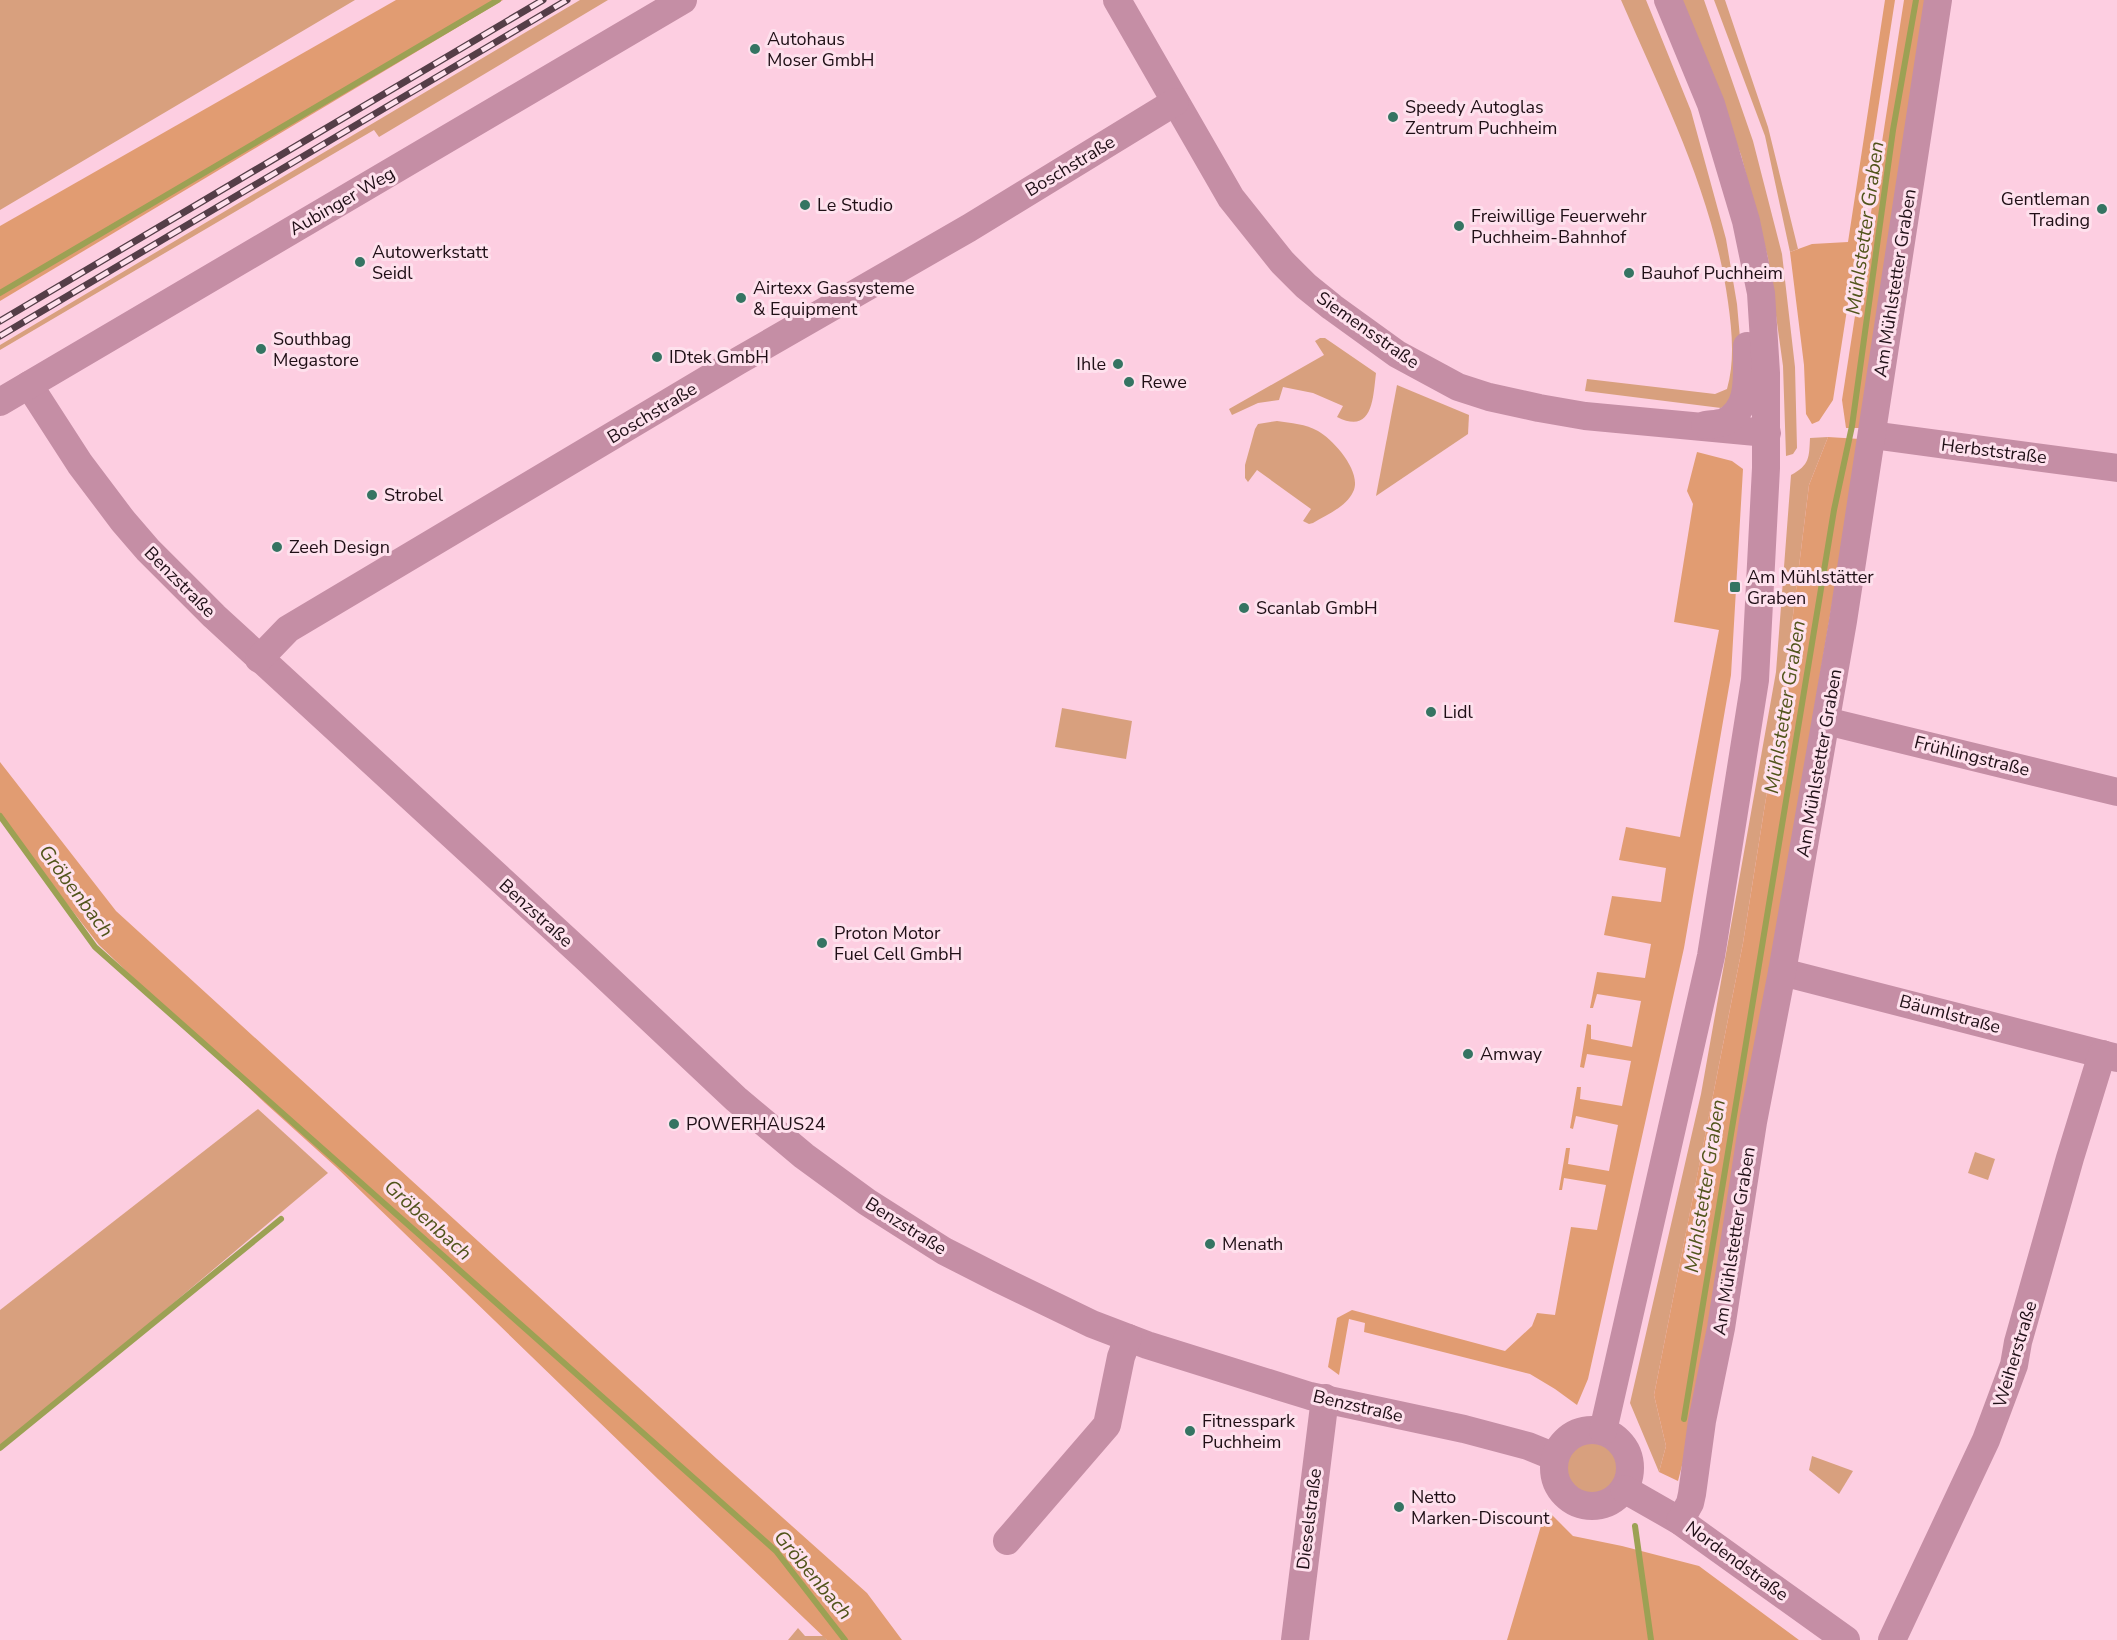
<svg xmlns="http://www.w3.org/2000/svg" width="2117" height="1640" font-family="'Nunito Sans',sans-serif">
<rect width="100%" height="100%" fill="#fdcee1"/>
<g fill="#d8a07e">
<polygon points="0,0 355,0 0,210"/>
<polygon points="580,0 608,0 379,137 374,130 0,350 0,345"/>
<path d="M1621 0H1646L1691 111 1726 239 1737 304 1740 338 1734 399 1721 408 1585 391 1587 379 1715 394 1727 389C1735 361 1732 331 1728 302 1713 194 1664 99 1621 0Z"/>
<polygon points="1681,0 1704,0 1753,141 1782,254 1795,367 1797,448 1793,454 1786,456 1783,366 1768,258 1741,155"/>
<polygon points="1714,0 1725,0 1768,127 1798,249 1790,252 1765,136"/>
<path d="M1320 338H1325L1376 373C1373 398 1373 435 1337 417L1343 406 1313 393 1283 387 1279 400 1258 403 1232 415 1229 409 1324 355 1315 341Z"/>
<polygon points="1397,385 1469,415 1468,434 1376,496"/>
<path d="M1277 421C1291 423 1306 424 1318 431 1334 440 1363 473 1353 492 1346 507 1326 515 1313 523L1309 524 1303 521 1311 509 1257 470 1248 482 1245 478V465L1255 429 1258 424Z"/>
<path d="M1828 437 1809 485 1786 672 1743 943 1654 1395 1666 1446 1659 1472 1630 1403 1701 1094 1776 672 1791 475C1810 465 1809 457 1810 438Z"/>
<polygon points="1062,708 1132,721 1126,759 1055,747"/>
<polygon points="258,1109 328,1173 0,1449 0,1310"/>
<polygon points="1975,1152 1995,1159 1988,1180 1968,1173"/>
<circle cx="1591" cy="1468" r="30"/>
<polygon points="1812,1456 1853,1471 1839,1494 1809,1470"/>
<polygon points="798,1628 805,1636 824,1636 827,1640 788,1640"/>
</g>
<g fill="#e19c72">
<polygon points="396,0 503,0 0,301 0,226"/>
<polygon points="1885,0 1895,0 1833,400 1819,421 1812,424 1806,414 1804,365 1790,252 1812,244 1848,242"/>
<polygon points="1904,0 1930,0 1860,428 1846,428 1842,400"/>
<polygon points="1828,437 1860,439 1694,1419 1678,1481 1659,1472 1666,1446 1654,1395 1743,943 1786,672 1809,485"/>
<polygon points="1697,452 1732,461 1743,469 1731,675 1684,948 1588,1379 1577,1405 1555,1389 1530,1374 1364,1332 1365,1323 1349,1319 1339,1375 1328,1367 1337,1318 1352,1310 1505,1351 1532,1326 1537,1313 1555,1315 1571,1227 1597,1230 1606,1185 1564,1178 1562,1190 1559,1190 1566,1148 1570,1148 1568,1164 1609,1171 1618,1125 1576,1116 1573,1129 1570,1128 1577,1087 1581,1087 1580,1099 1622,1106 1631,1061 1587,1054 1584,1068 1580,1067 1587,1024 1591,1025 1591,1039 1632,1047 1641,1001 1597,994 1593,1008 1590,1008 1597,972 1645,978 1651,944 1604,935 1612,896 1661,902 1666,868 1619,860 1626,827 1680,837 1719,630 1674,622 1693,504 1687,491"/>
<polygon points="0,762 116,911 717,1459 867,1593 902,1640 827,1640 658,1479 336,1167 265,1103 99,945 0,818"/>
<polygon points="1546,1509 1573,1536 1622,1546 1699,1566 1799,1640 1507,1640"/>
</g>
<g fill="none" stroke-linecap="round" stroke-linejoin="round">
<g stroke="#9ca154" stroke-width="6">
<polyline points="0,293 498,0"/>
<polyline points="0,816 95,947 776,1551 845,1640"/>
<polyline points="1684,1419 1834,510 1852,426 1893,130 1916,0"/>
<polyline points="0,1448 281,1219"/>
<polyline points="1635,1526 1651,1640"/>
</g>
<g stroke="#c58ea5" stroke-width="28">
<polyline points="1117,0 1231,198 1282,262 1306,286 1332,307 1397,354 1458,387 1489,397 1539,408 1585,416 1767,433"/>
<polyline points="29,385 80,464 123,521 148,550 214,616 586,958 736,1099 804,1156 867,1202 944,1251 999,1279 1092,1324 1147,1345 1310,1396 1464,1429 1528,1446 1555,1457"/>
<polyline points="0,402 683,0"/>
<path d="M1705 425C1711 424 1719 424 1724 422 1753 408 1746 372 1747 346"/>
<polyline points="1872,435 2117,468"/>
<polyline points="259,659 288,629 738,361 969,228 1175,102"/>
<polyline points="1826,721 2117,792"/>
<polyline points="1782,972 2117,1058"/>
<circle cx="1592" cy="1468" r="38"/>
<polyline points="1603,1431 1711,956 1755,680 1766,468 1766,373 1761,293 1746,221 1711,104 1668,0"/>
<polyline points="1624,1489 1680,1521 1846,1640"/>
<polyline points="1680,1521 1690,1503 1692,1494 1702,1421 1721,1328 1753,1122 1782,972 1843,621 1938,0"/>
<polyline points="1007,1541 1107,1425 1121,1357 1128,1338"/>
<polyline points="1295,1640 1325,1398"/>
<polyline points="1892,1640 1986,1440 2014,1365 2018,1342 2070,1158 2102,1054"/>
</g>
<g stroke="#553e48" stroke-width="7">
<g id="rail">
<polyline points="0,321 543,0"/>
<polyline points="0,336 567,0"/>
</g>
</g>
<use href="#rail" stroke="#fee1ed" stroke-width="4.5" stroke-dasharray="14" stroke-linecap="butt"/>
</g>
<g fill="#357462" stroke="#fee1ed" stroke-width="2">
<circle cx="755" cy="49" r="6"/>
<circle cx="1393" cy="117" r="6"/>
<circle cx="805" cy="205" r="6"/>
<circle cx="2102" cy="209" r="6"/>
<circle cx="1459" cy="226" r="6"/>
<circle cx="360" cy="262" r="6"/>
<circle cx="1629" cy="273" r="6"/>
<circle cx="741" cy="298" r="6"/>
<circle cx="261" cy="349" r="6"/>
<circle cx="657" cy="357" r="6"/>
<circle cx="1118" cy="364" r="6"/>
<circle cx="1129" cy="382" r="6"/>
<circle cx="372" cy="495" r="6"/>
<circle cx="277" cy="547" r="6"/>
<rect x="1729" y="581" width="12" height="12" rx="3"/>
<circle cx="1244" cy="608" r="6"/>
<circle cx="1431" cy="712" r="6"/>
<circle cx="822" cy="943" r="6"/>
<circle cx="1468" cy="1054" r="6"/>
<circle cx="674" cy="1124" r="6"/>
<circle cx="1210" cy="1244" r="6"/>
<circle cx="1190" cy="1431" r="6"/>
<circle cx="1399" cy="1507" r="6"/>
</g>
<g text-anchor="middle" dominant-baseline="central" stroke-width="6" stroke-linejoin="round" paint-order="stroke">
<g font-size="18" fill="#1f0f16" stroke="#fee1ed" text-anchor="start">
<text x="767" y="39">Autohaus<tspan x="767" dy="21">Moser GmbH</tspan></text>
<text x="1405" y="107">Speedy Autoglas<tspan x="1405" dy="21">Zentrum Puchheim</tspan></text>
<text x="2090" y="199" text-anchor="end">Gentleman<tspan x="2090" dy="21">Trading</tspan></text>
<text x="817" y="205">Le Studio</text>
<text x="1471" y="216">Freiwillige Feuerwehr<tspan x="1471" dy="21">Puchheim-Bahnhof</tspan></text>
<text x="372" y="252">Autowerkstatt<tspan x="372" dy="21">Seidl</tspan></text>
<text x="1641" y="273">Bauhof Puchheim</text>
<text x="753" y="288">Airtexx Gassysteme<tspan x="753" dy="21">&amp; Equipment</tspan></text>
<text x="273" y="339">Southbag<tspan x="273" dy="21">Megastore</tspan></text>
<text x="669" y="357">IDtek GmbH</text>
<text x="1106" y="364" text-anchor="end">Ihle</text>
<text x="1141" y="382">Rewe</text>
<text x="384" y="495">Strobel</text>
<text x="289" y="547">Zeeh Design</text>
<text x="1747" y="577">Am Mühlstätter<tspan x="1747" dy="21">Graben</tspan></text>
<text x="1256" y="608">Scanlab GmbH</text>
<text x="1443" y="712">Lidl</text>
<text x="834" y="933">Proton Motor<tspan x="834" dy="21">Fuel Cell GmbH</tspan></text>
<text x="1480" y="1054">Amway</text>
<text x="686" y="1124">POWERHAUS24</text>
<text x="1222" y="1244">Menath</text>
<text x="1202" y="1421">Fitnesspark<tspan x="1202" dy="21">Puchheim</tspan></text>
<text x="1411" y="1497">Netto<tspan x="1411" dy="21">Marken-Discount</tspan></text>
</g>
<g font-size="18" fill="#1f0f16" stroke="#fee1ed">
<text transform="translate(1070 166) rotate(-31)">Boschstraße</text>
<text transform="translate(342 201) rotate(-30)">Aubinger Weg</text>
<text transform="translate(1895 283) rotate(-81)">Am Mühlstetter Graben</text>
<text transform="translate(1368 330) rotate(35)">Siemensstraße</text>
<text transform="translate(652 413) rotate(-31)">Boschstraße</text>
<text transform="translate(1994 451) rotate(7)">Herbststraße</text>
<text transform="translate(180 582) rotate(45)">Benzstraße</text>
<text transform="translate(1972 756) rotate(14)">Frühlingstraße</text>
<text transform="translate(1819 763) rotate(-80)">Am Mühlstetter Graben</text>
<text transform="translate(536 913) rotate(42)">Benzstraße</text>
<text transform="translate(1950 1014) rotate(15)">Bäumlstraße</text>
<text transform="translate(906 1226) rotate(32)">Benzstraße</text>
<text transform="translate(1734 1241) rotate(-81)">Am Mühlstetter Graben</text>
<text transform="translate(2015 1354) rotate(-73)">Weiherstraße</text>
<text transform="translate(1358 1406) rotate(13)">Benzstraße</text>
<text transform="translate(1309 1519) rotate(-83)">Dieselstraße</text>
<text transform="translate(1737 1561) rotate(36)">Nordendstraße</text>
</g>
<g font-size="20" font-style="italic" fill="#51541b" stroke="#fee1ed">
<text transform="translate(1865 228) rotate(-82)">Mühlstetter Graben</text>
<text transform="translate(1785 707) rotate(-81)">Mühlstetter Graben</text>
<text transform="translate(76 891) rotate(53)">Gröbenbach</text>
<text transform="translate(1705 1186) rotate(-81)">Mühlstetter Graben</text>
<text transform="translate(428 1220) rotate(42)">Gröbenbach</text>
<text transform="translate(813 1575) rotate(50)">Gröbenbach</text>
</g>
</g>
</svg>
